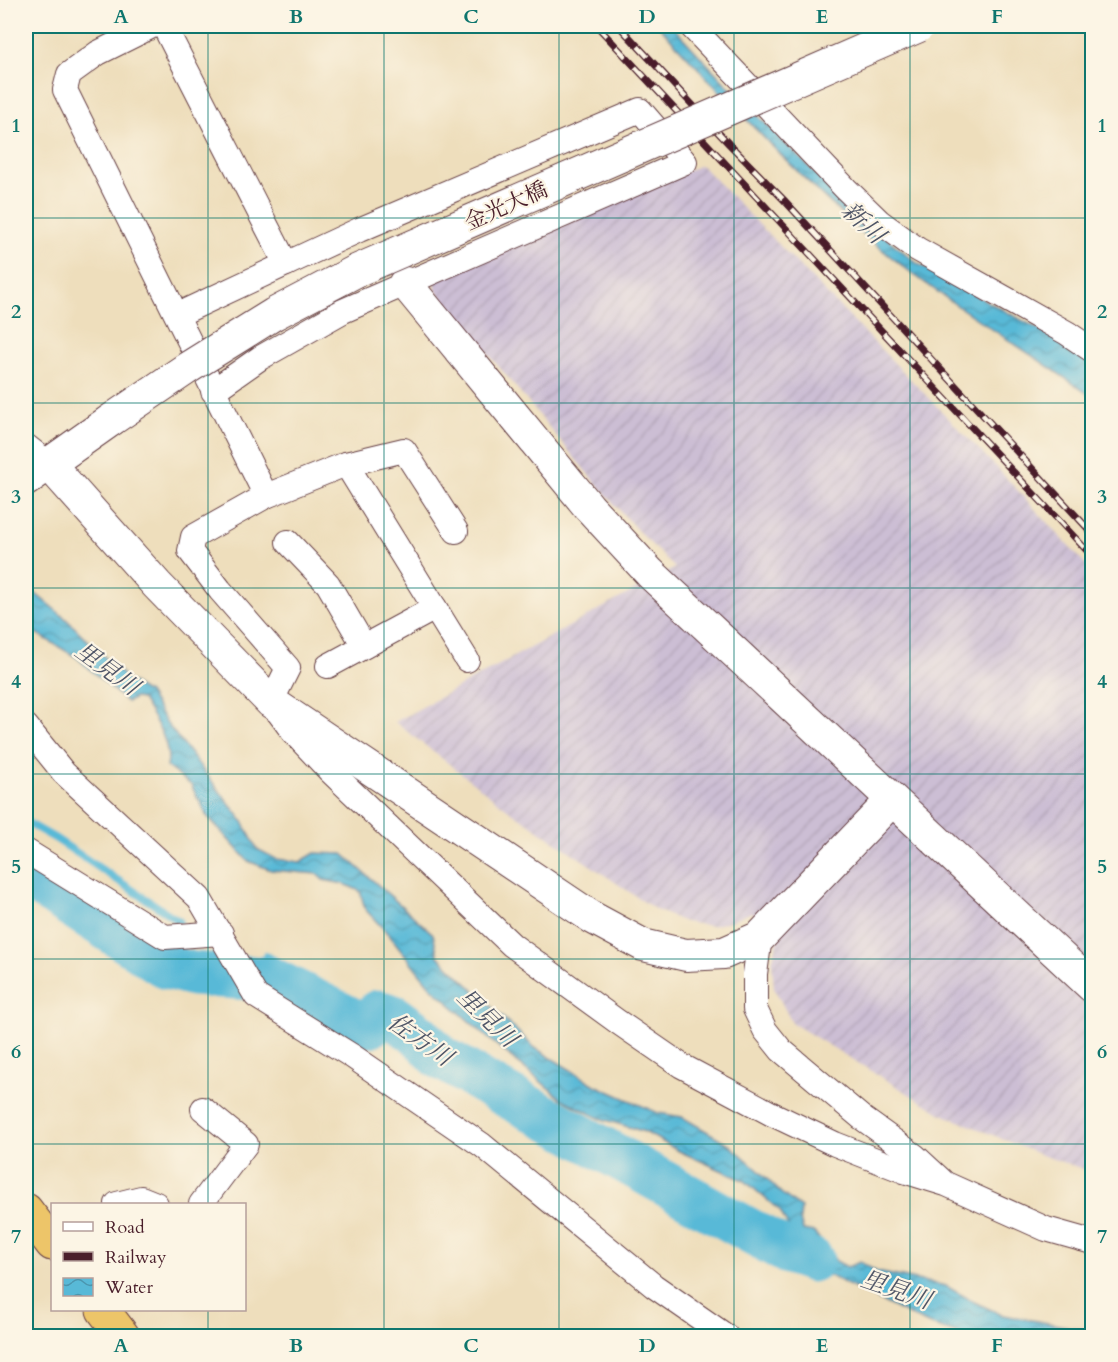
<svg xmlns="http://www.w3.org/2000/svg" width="1118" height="1362" font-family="Cardo,'Noto Serif JP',serif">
<defs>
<pattern id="industrial-furrows" width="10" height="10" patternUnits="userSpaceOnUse" patternTransform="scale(1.5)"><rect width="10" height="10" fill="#ccbed4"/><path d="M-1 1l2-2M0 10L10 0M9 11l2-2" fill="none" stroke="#b1a3b6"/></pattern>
<pattern id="water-waves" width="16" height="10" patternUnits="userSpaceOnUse" patternTransform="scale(1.5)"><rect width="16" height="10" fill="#58b9d7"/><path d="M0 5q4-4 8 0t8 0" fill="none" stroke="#4b96af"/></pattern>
</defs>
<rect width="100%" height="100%" fill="#fcf5e5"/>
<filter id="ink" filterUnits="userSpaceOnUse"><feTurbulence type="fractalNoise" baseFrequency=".0167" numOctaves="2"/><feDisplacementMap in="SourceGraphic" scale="12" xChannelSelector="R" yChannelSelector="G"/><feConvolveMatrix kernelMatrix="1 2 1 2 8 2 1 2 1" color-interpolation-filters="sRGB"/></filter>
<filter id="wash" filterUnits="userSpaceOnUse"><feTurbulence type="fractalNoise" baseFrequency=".008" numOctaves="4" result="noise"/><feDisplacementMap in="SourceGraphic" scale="24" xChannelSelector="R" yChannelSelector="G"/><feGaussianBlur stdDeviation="1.35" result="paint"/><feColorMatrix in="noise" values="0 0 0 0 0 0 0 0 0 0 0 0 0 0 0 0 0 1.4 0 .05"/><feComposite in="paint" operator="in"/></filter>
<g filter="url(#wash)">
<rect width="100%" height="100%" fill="#eedebc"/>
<polygon fill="url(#industrial-furrows)" points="701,165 998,469 1092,571 1092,1172 1041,1155 942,1114 792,1023 774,988 772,962 779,937 752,912 731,921 711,926 685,922 656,910 506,808 395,722 675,568 638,531 593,480 436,291 435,280"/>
<g fill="url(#water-waves)" stroke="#516c81" stroke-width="1.5">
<path d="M659 26H672L727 85 849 207 918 264 1092 358V397C1020 345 941 300 873 242 797 175 727 100 659 26Z"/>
<path d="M26 586 64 617 129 681 148 693 168 725 242 820 257 849 276 859 300 862 315 853 343 854 433 934 438 956 535 1048 595 1085 658 1113 682 1117 729 1144 756 1168 781 1193 801 1208 800 1220 803 1230 814 1232 836 1261 847 1267 860 1262 877 1272 946 1286 976 1303 1003 1315 1092 1331V1336H965L928 1324 785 1254 790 1249 789 1228 780 1211 745 1181 679 1151 645 1132 599 1118 562 1099 488 1038 430 986 390 936 365 909 360 891 344 884 323 880 317 874 271 870 248 861 207 816 191 785 167 767C172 743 154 719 142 699L135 698 127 702 76 657 26 627Z"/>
</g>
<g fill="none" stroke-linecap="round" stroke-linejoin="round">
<g stroke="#58b9d7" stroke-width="8">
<polyline points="26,822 56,839 179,921"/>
<polyline points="266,956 378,1012"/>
</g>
<path stroke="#58b9d7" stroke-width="45" d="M26 876 167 967 193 974 265 979C287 986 352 1037 372 1024 376 1021 377 1017 378 1012L394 1017 419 1035 439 1056 490 1086 788 1252 812 1260"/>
</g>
</g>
<g filter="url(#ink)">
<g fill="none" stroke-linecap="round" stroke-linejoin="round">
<g stroke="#633c41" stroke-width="26">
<g id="minor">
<polyline points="152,26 98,53 69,74 65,90 266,496 193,537 190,551 220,590 288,668 271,702 293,732 329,770 512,945 618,1022 682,1066 772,1114 835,1144 904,1171 946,1184 1046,1229 1092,1242"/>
<polyline points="164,26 286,264 177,315"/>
<polyline points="691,26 846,189 880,222 917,249 1067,333 1092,350"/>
<polyline points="213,391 260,358 343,311 685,162 640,110 359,230 286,264"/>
<polyline points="26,446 49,464"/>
<polyline points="346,464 467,660"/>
<polyline points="266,496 346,464 404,450 456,531"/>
<polyline points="288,542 328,584 364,646"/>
<polyline points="328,666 435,608"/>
<polyline points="26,726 64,773 199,898 256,996 352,1056 482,1145 654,1286 726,1336"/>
<polyline points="26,851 165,937 221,933"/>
<polyline points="760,937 755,974 755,1009 765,1030 781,1050 862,1118 915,1156 941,1180"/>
<polyline points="117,1204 141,1198 156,1204"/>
<polyline points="201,1204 246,1144 203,1109"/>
</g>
</g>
<g stroke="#633c41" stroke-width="34">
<g id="tertiary">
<polyline points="405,283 589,507 650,573 1092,986"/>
<polyline points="49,464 157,585 271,702 593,918 643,945 686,955 724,953 760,937 892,800"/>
<polyline points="26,480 111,420"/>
</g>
</g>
<g stroke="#633c41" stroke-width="35">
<g id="trunk">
<polyline points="26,1210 52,1244"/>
<polyline points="103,1310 123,1336"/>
</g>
</g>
<use href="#minor" stroke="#fff" stroke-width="24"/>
<use href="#tertiary" stroke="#fff" stroke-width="32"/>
<use href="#trunk" stroke="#edc569" stroke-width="33"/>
<g stroke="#4a1f2b" stroke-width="7">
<g id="rail">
<polyline points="597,26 1092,556"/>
<polyline points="619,26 729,144 784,200 1092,533"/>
</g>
</g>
<use href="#rail" stroke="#fcf5e5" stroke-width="4.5" stroke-dasharray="14" stroke-linecap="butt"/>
<g stroke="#633c41" stroke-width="34" stroke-linecap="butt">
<polyline id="tertiary-bridge" points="111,420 189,367 274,314 358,270 919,26"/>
</g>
<use href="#tertiary-bridge" stroke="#fff" stroke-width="32"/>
</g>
</g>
<path fill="none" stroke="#0f766e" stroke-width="1.5" stroke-opacity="0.55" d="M208 26V1204M384 26V1336M559 26V1336M734 26V1336M910 26V1336M26 218H1092M26 403H1092M26 588H1092M26 774H1092M26 959H1092M26 1144H1092M208 1310V1336"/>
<g text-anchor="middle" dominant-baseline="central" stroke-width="4.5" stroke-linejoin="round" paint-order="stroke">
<g font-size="22" fill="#4a1f2b" stroke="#fcf5e5">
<text transform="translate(506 206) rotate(-24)">金光大橋</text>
</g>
<g font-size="24" font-style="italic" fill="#4f5567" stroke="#fcf5e5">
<text transform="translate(863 223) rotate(43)">新川</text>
<text transform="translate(107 669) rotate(36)">里見川</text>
<text transform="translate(487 1018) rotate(44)">里見川</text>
<text transform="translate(420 1040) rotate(35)">佐方川</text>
<text transform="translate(896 1290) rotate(19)">里見川</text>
</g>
</g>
<rect width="1118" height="1362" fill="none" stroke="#fcf5e5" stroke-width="66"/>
<rect x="51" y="1203" width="195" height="108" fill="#fcf5e5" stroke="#b59f9b" stroke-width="1.5"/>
<rect x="63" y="1222" width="30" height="9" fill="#ffffff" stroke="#b59f9b" stroke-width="1.5"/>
<text x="105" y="1233" font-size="18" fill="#4a1f2b">Road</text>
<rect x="63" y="1252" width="30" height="9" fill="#4a1f2b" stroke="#b59f9b" stroke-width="1.5"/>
<text x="105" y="1263" font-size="18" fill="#4a1f2b">Railway</text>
<rect x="63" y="1278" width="30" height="18" fill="url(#water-waves)" stroke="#b59f9b" stroke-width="1.5"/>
<text x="105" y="1293" font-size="18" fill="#4a1f2b">Water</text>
<rect x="33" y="33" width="1052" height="1296" fill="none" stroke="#0f766e" stroke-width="2"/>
<g font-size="20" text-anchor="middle" font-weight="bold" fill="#0f766e">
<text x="121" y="23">A</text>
<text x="296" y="23">B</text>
<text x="471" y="23">C</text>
<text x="647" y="23">D</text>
<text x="822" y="23">E</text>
<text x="997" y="23">F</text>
<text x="16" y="132">1</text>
<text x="1102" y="132">1</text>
<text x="16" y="318">2</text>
<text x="1102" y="318">2</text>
<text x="16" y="503">3</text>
<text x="1102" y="503">3</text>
<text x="16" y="688">4</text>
<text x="1102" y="688">4</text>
<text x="16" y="873">5</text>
<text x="1102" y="873">5</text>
<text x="16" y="1058">6</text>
<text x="1102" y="1058">6</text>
<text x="16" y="1243">7</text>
<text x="1102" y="1243">7</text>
<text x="121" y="1352">A</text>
<text x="296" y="1352">B</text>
<text x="471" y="1352">C</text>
<text x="647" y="1352">D</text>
<text x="822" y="1352">E</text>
<text x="997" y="1352">F</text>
</g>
</svg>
